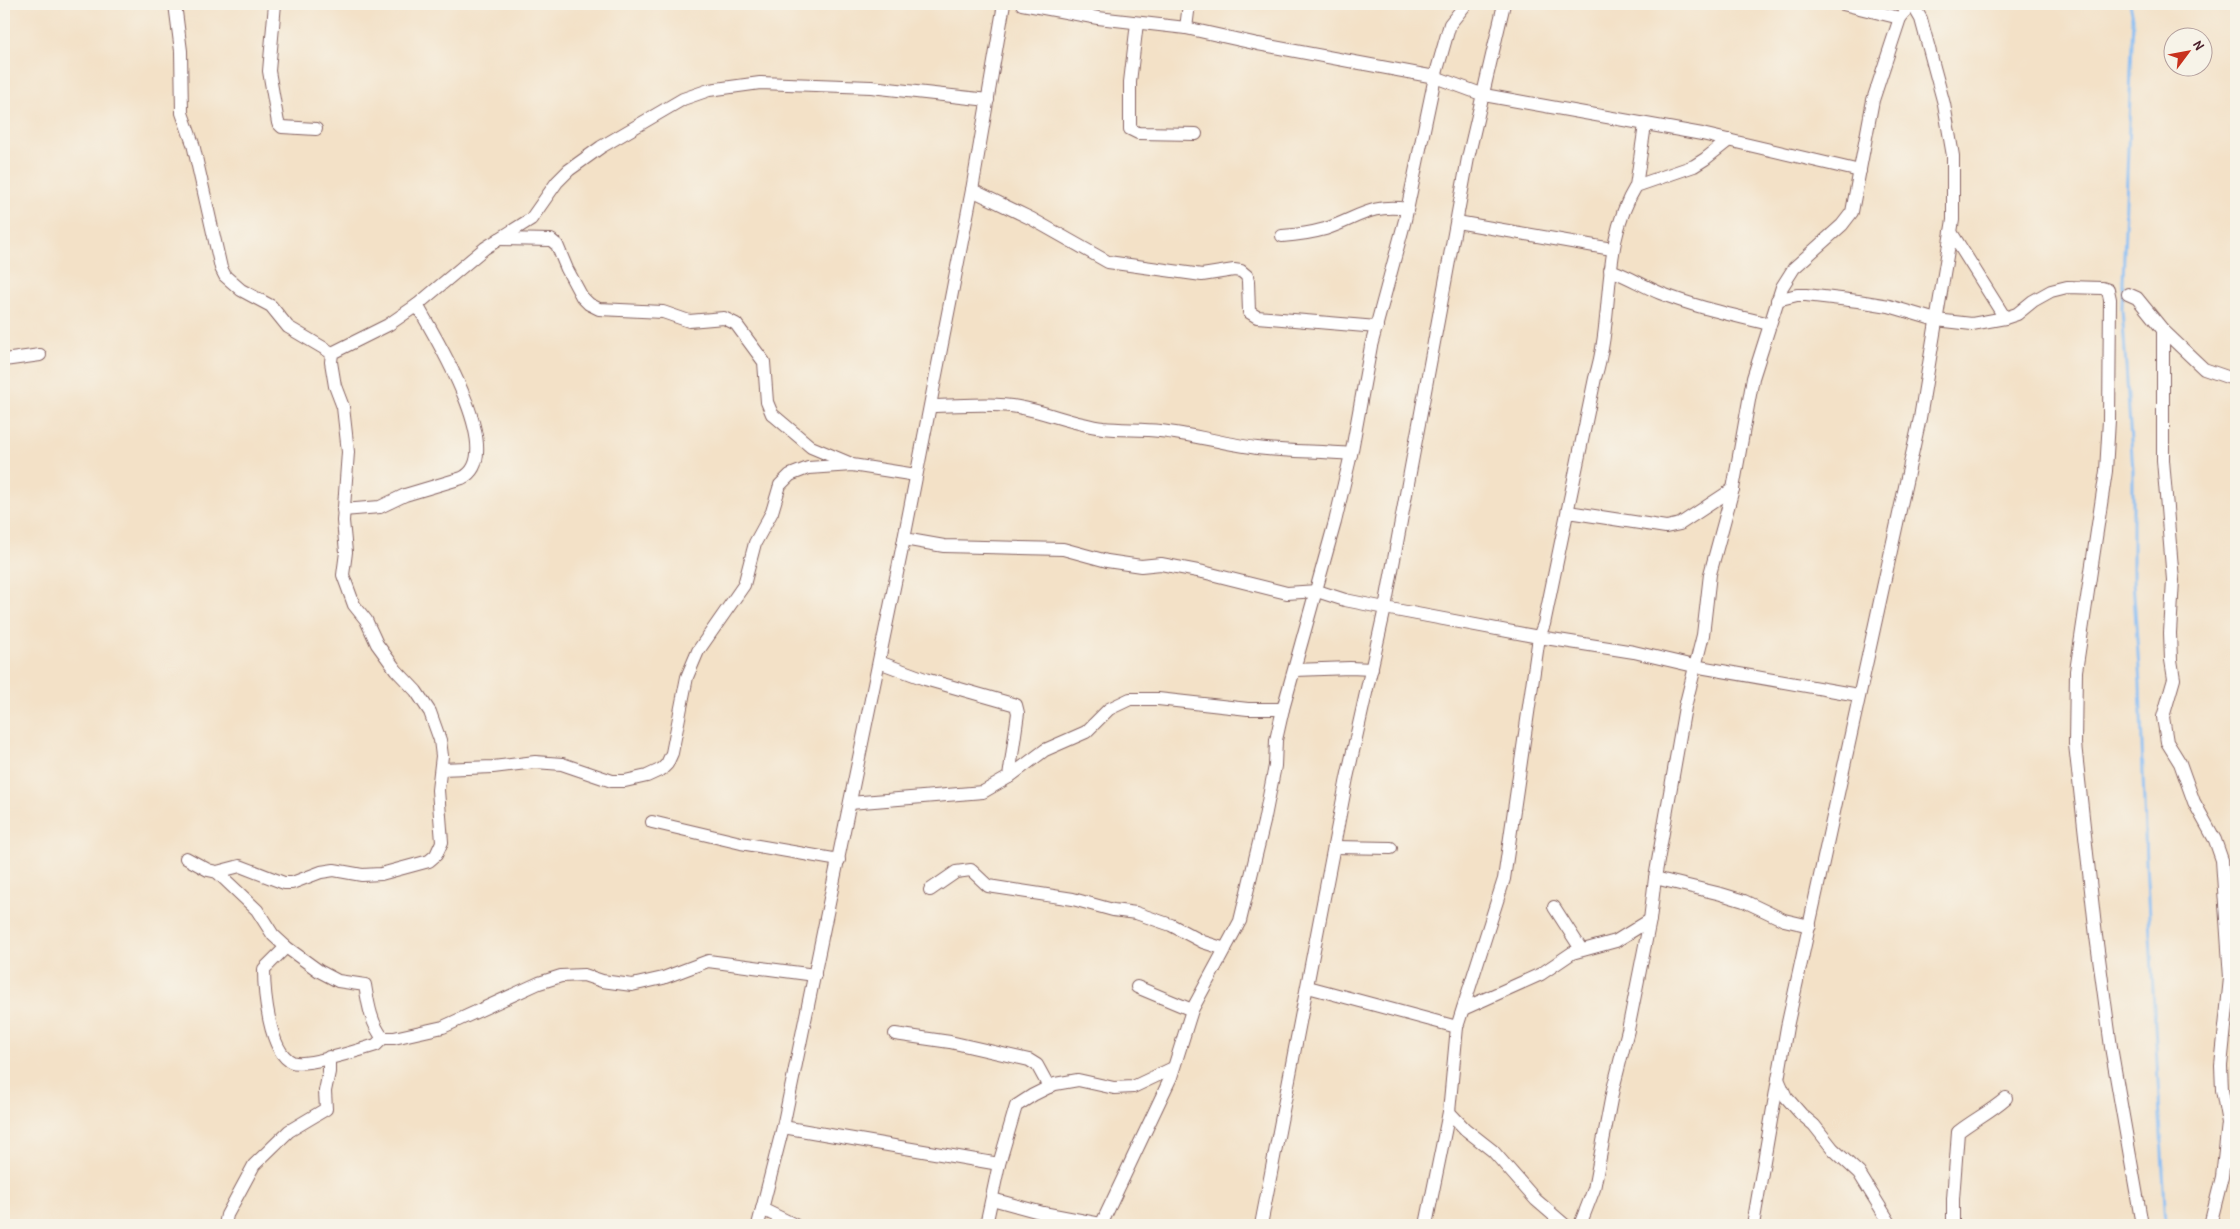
<svg xmlns="http://www.w3.org/2000/svg" width="2240" height="1229" font-family="'Patrick Hand',sans-serif">
<rect width="100%" height="100%" fill="#f7f3e8"/>
<filter id="ink" filterUnits="userSpaceOnUse"><feTurbulence type="fractalNoise" baseFrequency=".02" numOctaves="2"/><feDisplacementMap in="SourceGraphic" scale="10" xChannelSelector="R" yChannelSelector="G"/><feConvolveMatrix kernelMatrix="1 2 1 2 8 2 1 2 1" color-interpolation-filters="sRGB"/></filter>
<filter id="wash" filterUnits="userSpaceOnUse"><feTurbulence type="fractalNoise" baseFrequency=".0096" numOctaves="4" result="noise"/><feDisplacementMap in="SourceGraphic" scale="20" xChannelSelector="R" yChannelSelector="G"/><feGaussianBlur stdDeviation="1.12" result="paint"/><feColorMatrix in="noise" values="0 0 0 0 0 0 0 0 0 0 0 0 0 0 0 0 0 1.4 0 .05"/><feComposite in="paint" operator="in"/></filter>
<g filter="url(#wash)">
<rect width="100%" height="100%" fill="#f3e1c7"/>
<g fill="none" stroke-linecap="round" stroke-linejoin="round">
<polyline stroke="#85bcf4" stroke-width="3" points="2130,4 2133,17 2122,308 2133,470 2133,580 2140,684 2146,863 2166,1225"/>
</g>
</g>
<g filter="url(#ink)">
<g fill="none" stroke-linecap="round" stroke-linejoin="round">
<g stroke="#856362" stroke-width="14">
<g id="minor">
<polyline points="175,4 181,51 182,113 193,144 221,268 225,276 241,290 271,306 288,327 332,353"/>
<polyline points="275,4 269,71 278,123 282,127 316,129"/>
<polyline points="1022,4 1098,18 1186,28 1258,44 1435,77 1484,95 1702,134 1860,171"/>
<polyline points="1843,4 1900,18 1906,11"/>
<polyline points="1137,23 1130,82 1130,129 1138,133 1196,134"/>
<polyline points="1186,28 1189,4"/>
<polyline points="1636,186 1645,125"/>
<polyline points="972,190 1032,219 1108,262 1202,275 1234,270 1241,271 1247,276 1248,281 1249,312 1257,317 1377,327"/>
<polyline points="1457,222 1612,249"/>
<polyline points="1951,232 2005,318"/>
<path d="M1282 236C1296 235 1311 233 1325 229 1357 219 1370 203 1407 209"/>
<polyline points="499,239 551,240 557,245 567,269 582,297 589,304 599,309 663,312 689,321 724,318 736,324 764,362 767,402 772,414 811,447 849,463"/>
<path d="M1610 270C1628 276 1643 286 1660 293 1695 307 1733 315 1769 324"/>
<polyline points="2128,294 2137,298 2163,330 2204,369 2236,380"/>
<polyline points="1777,300 1797,295 1806,295 1858,301 1889,306 1936,320 1972,324 2005,318 2017,314 2033,301 2051,291 2067,287 2102,288 2108,290 2110,299 2109,420 2106,471 2076,671 2075,744 2096,936 2111,1047 2142,1225"/>
<polyline points="2163,330 2163,460 2173,580 2170,633 2171,660 2174,679 2163,717 2167,742 2180,763 2194,802 2215,840 2222,860 2230,978 2221,1066 2222,1090 2228,1123 2222,1177 2210,1225"/>
<polyline points="4,360 40,355"/>
<path d="M931 406C959 406 990 402 1018 407 1047 412 1073 424 1103 428 1122 430 1141 429 1160 431 1192 434 1224 444 1257 448 1288 452 1320 451 1351 454"/>
<path d="M343 510 380 507 405 495 462 478C509 456 433 333 417 305"/>
<polyline points="1568,512 1666,527 1680,524 1733,489"/>
<path d="M904 539 944 546 1063 549 1107 561 1141 566 1161 564 1203 572 1287 593 1317 591 1345 600 1385 608 1539 637 1544 624 1595 378C1615 315 1600 245 1636 186L1694 166 1705 159 1729 140"/>
<polyline points="879,662 925,679 1016,705 1018,713 1009,777"/>
<polyline points="1295,670 1350,668 1372,669"/>
<polyline points="441,769 493,767 535,762 562,764 612,781 625,781 647,776 662,769 667,764 672,753 687,677 698,651 744,585 755,543 772,512 780,485 790,475 808,468 852,465 916,475"/>
<polyline points="850,803 983,792 1009,777 1045,750 1086,732 1109,709 1130,699 1158,699 1248,709 1283,709"/>
<polyline points="652,822 741,843 839,860"/>
<polyline points="1334,847 1391,848"/>
<path d="M186 858 208 870 217 872 257 910 273 935 286 947 319 971 338 981 365 985C368 1003 371 1024 383 1038H394L443 1027 539 983 561 976 584 975 602 981 632 985 663 978 708 961 815 975"/>
<polyline points="217,872 240,866 284,883 292,883 321,872 334,870 362,875 381,874 429,861 436,855 442,842 438,790 442,756 440,740 430,712 416,691 396,670 377,644 366,620 354,605 343,575 346,552 343,521 348,452 343,407 335,386 331,362 332,353 388,325 417,305 485,248 531,219 557,182 569,170 601,147 683,99 709,90 760,83 871,87 988,100"/>
<polyline points="1655,878 1721,894 1744,901 1784,920 1810,926"/>
<polyline points="930,890 956,872 971,870 988,886 1073,899 1113,910 1136,913 1171,925 1203,942 1225,949"/>
<polyline points="1554,907 1581,949"/>
<path d="M286 947 264 969C264 991 269 1052 292 1062 305 1067 360 1050 376 1045L383 1038"/>
<polyline points="1137,987 1192,1010"/>
<polyline points="1308,987 1457,1027"/>
<polyline points="1463,1009 1541,974 1572,953 1616,941 1650,920"/>
<polyline points="895,1034 950,1042 1029,1060 1037,1065 1049,1087"/>
<polyline points="1778,1079 1786,1097 1801,1114 1814,1125 1833,1149 1859,1173 1891,1225"/>
<polyline points="1449,1112 1465,1129 1493,1151 1536,1200 1565,1225"/>
<polyline points="783,1127 999,1164"/>
<polyline points="992,1199 1043,1213 1101,1224"/>
<polyline points="762,1209 795,1225"/>
<polyline points="225,1225 227,1215 254,1165 289,1131 326,1109 325,1091 329,1072 329,1057"/>
<polyline points="758,1225 783,1127 904,539 972,190 1004,4"/>
<polyline points="986,1225 999,1164 1016,1106 1033,1095 1055,1084 1078,1080 1114,1088 1133,1087 1173,1068"/>
<polyline points="1101,1225 1171,1077 1192,1010 1240,921 1264,822 1275,766 1276,740 1283,709 1335,522 1352,450 1371,346 1405,220 1435,77 1450,24 1466,4"/>
<polyline points="1261,1225 1347,778 1385,608 1468,158 1504,4"/>
<polyline points="1426,1225 1449,1112 1457,1027 1504,879 1539,637 1634,652 1694,666 1858,695"/>
<polyline points="1580,1225 1594,1189 1613,1089 1628,1030 1650,920 1655,878 1685,707 1703,635 1710,574 1733,489 1753,378 1782,287 1794,268 1842,225 1852,212 1873,100 1900,18"/>
<polyline points="1753,1225 1787,1027 1920,418 1953,220 1953,156 1944,104 1921,19 1913,5"/>
<path d="M1953 1225V1199L1958 1132C1975 1119 1990 1112 2006 1098"/>
</g>
</g>
<use href="#minor" stroke="#fff" stroke-width="12"/>
</g>
</g>
<rect width="2240" height="1229" fill="none" stroke="#f7f3e8" stroke-width="20"/>
<g transform="translate(2188 52) rotate(58)"><circle r="24" fill="#f7f3e8" stroke="#b29e9c"/>
<path d="M0-4L9 19L0 12L-9 19Z" fill="#c8321e"/>
<text y="-8" font-size="14" font-weight="bold" text-anchor="middle" fill="#4a1f2b">N</text>
</g>
</svg>
